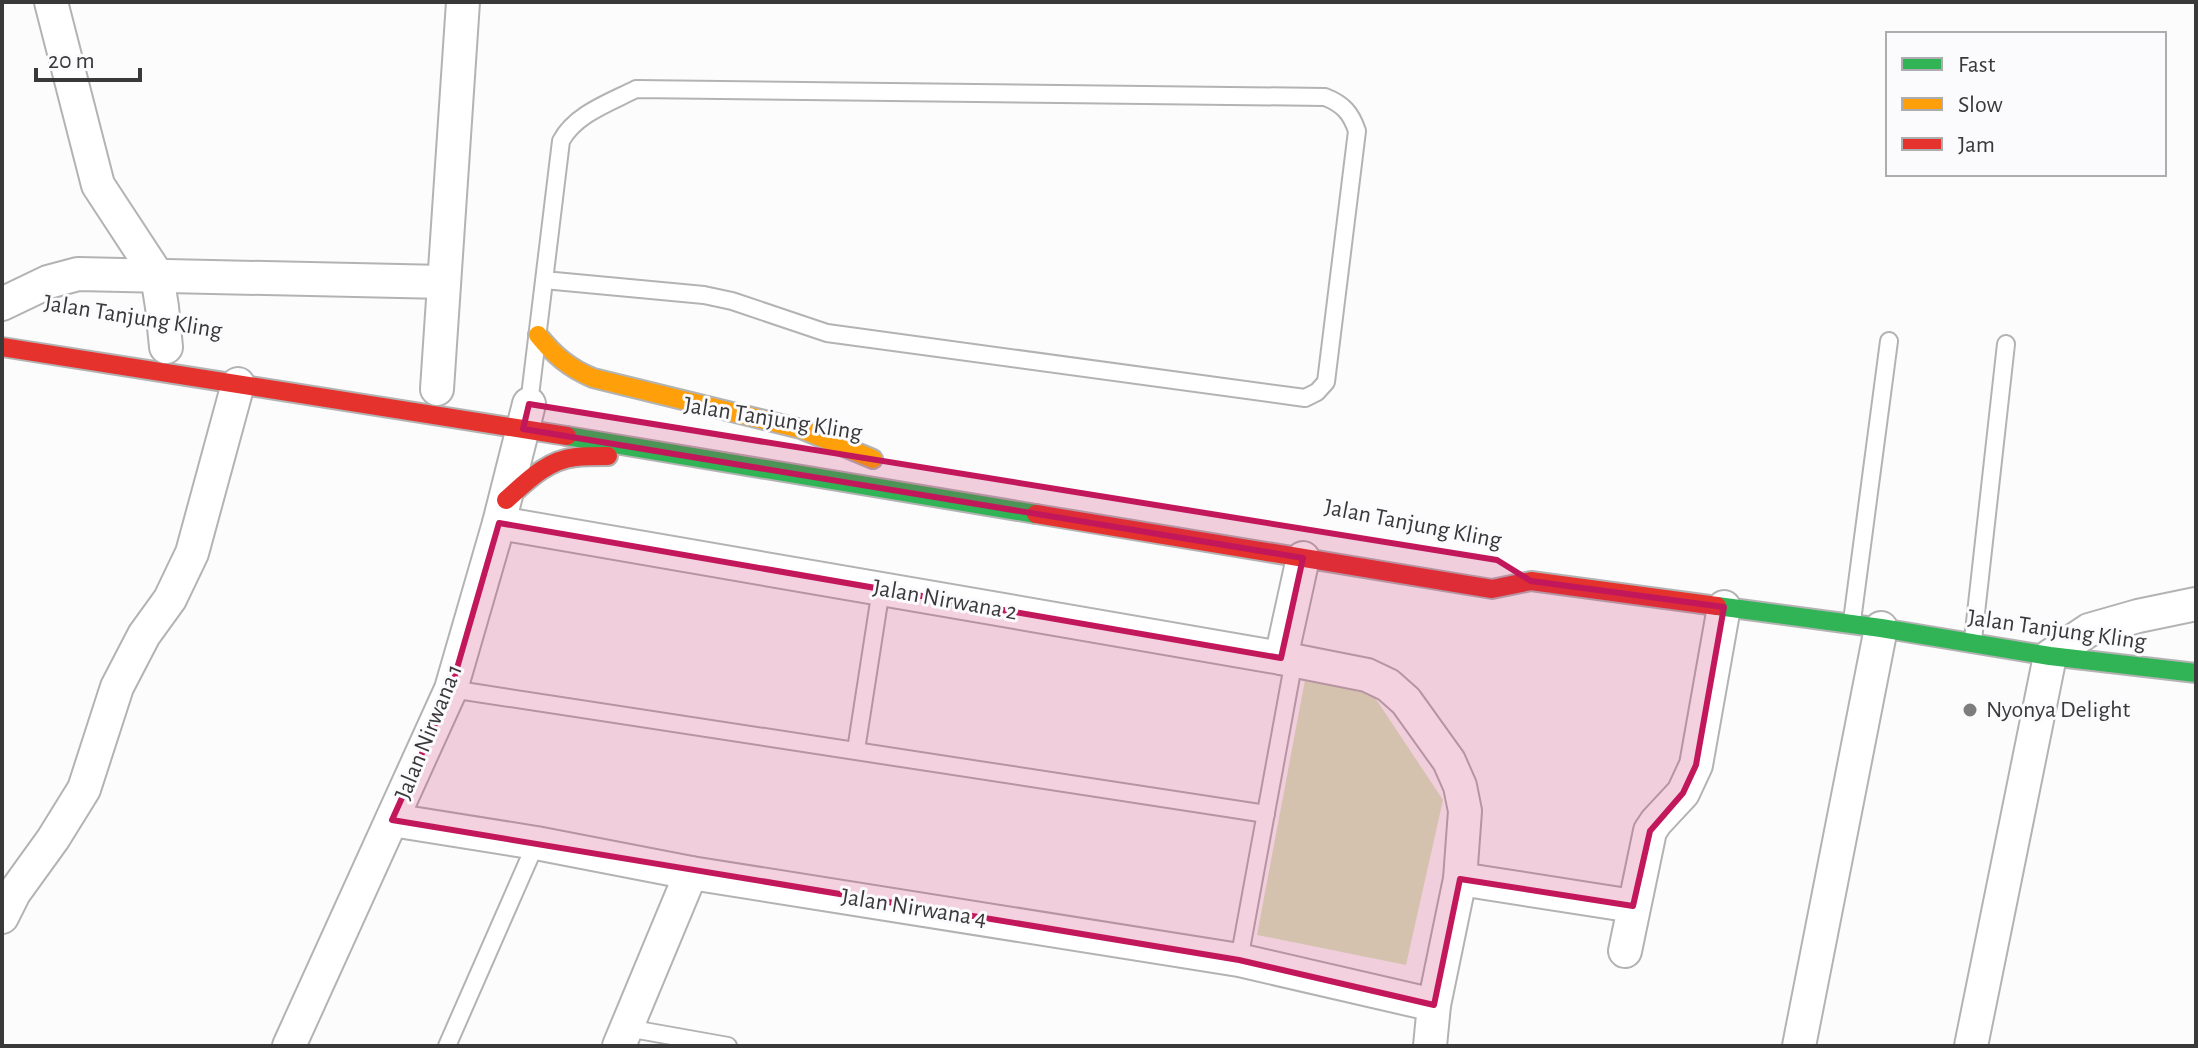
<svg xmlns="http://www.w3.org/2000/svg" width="2198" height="1048" font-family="'Alegreya Sans',sans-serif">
<rect width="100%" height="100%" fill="#fcfcfd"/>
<polygon fill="#daedc4" points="1305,680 1372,693 1443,800 1406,965 1257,935"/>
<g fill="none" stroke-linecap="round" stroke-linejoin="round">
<g stroke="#b3b3b4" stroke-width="20">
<g id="lane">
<path d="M529 404 561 141C575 114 611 102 636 89L1325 97C1343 104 1351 113 1357 131L1326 382 1317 392 1305 398 827 333 732 301 704 295 544 280"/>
<polyline points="1852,621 1889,341"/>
<polyline points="1973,640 2006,344"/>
<polyline points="451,689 1266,814"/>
<polyline points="856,750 881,589"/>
<polyline points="1239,960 1294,660"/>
<polyline points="627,1028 728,1046"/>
<polyline points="447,1046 536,843"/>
</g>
</g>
<g stroke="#b3b3b4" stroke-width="36">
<g id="street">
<polyline points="51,2 98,185 157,275 162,307 166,347"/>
<polyline points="2,304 48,282 78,274 444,282"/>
<polyline points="437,389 463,2"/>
<polyline points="499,523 1281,658 1367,675 1388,685 1406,701 1449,761 1460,786 1465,811 1460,879 1434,1005 1430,1046"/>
<polyline points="1281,658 1303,558"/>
<polyline points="392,820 536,843 691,873 1239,960 1434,1005"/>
<polyline points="1460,879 1633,906"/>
<polyline points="2,917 14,893 53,839 84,789 117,687 144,635 170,599 192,553 238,384"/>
<polyline points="1625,951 1650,831 1656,822 1683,793 1696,765 1724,607"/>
<polyline points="289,1046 451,689 499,523 529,404"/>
<polyline points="619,1046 691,873"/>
<polyline points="1799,1046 1881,628"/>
<polyline points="1971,1046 2050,656 2089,630 2138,616 2196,604"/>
</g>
</g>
<g stroke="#b3b3b4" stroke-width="22">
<g id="fast">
<polyline points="567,436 1036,514"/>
<polyline points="1717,606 1881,628 2050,656 2196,673"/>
</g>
</g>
<g stroke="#b3b3b4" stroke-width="22">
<path id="slow" d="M538 335C554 355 569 368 593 378L801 429 873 459"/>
</g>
<g stroke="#b3b3b4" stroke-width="22">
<g id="jam">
<polyline points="2,347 567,436"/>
<path d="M506 500C527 481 547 460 576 457 586 456 597 456 608 456"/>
<polyline points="1036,514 1492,589 1531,581 1717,606"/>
</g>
</g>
<use href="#lane" stroke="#fff" stroke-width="16"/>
<use href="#street" stroke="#fff" stroke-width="32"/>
<use href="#fast" stroke="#30b455" stroke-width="18"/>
<use href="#slow" stroke="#ff9f0a" stroke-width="18"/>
<use href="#jam" stroke="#e5322d" stroke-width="18"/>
</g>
<path fill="#c2185b" fill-opacity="0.2" stroke="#c2185b" stroke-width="6" stroke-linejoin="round" d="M529 404 1497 560 1531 581 1724 607 1696 765 1683 793 1650 831 1633 906 1460 879 1434 1005 1239 960 392 820 451 689 499 523 1281 658 1303 558 523 429Z"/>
<circle fill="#7d7d7e" stroke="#fbfbfe" stroke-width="3" cx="1970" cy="710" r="8"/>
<g text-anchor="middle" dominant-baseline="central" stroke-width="6" stroke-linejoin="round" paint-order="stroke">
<g font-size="24" fill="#39393a" stroke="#fbfbfe">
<text transform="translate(133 317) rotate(9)">Jalan Tanjung Kling</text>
<text transform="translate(773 419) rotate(9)">Jalan Tanjung Kling</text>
<text transform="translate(1413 524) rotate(11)">Jalan Tanjung Kling</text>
<text transform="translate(945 600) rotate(10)">Jalan Nirwana 2</text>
<text transform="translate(2057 630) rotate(8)">Jalan Tanjung Kling</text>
<text transform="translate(429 732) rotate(-68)">Jalan Nirwana 1</text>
<text transform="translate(914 908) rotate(9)">Jalan Nirwana 4</text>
</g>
<g font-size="24" fill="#39393a" stroke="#fbfbfe" text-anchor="start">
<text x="1986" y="710">Nyonya Delight</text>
</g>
</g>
<rect width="2198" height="1048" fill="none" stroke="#39393a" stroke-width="8"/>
<rect x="1886" y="32" width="280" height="144" fill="#fbfbfe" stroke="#adadb0" stroke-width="2"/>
<rect x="1902" y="58" width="40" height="12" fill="#30b455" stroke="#adadb0" stroke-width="2"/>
<text x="1958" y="72" font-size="24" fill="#39393a">Fast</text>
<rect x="1902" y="98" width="40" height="12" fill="#ff9f0a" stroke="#adadb0" stroke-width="2"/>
<text x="1958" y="112" font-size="24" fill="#39393a">Slow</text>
<rect x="1902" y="138" width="40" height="12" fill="#e5322d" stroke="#adadb0" stroke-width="2"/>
<text x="1958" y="152" font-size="24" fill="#39393a">Jam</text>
<path d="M36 68v12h104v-12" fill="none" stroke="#39393a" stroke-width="4"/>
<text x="48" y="68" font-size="24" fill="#39393a" stroke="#fbfbfe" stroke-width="6" paint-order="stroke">20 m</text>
</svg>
